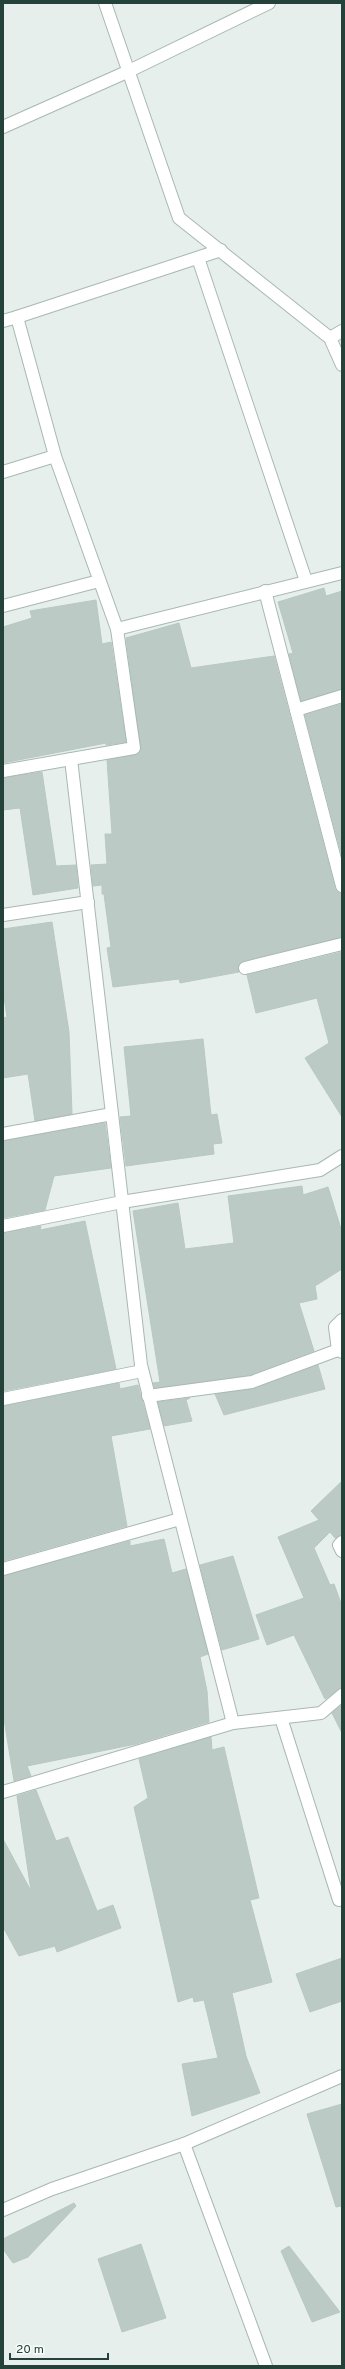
<svg xmlns="http://www.w3.org/2000/svg" width="345" height="2369" font-family="Overpass,sans-serif">
<rect width="100%" height="100%" fill="#e6efeb"/>
<g fill="#bbcac4" stroke="#b8c9c2">
<polygon points="324,588 326,596 342,591 342,689 301,701 289,654 293,653 278,602"/>
<polygon points="96,600 102,644 111,642 126,742 106,745 106,743 3,763 3,627 32,618 30,611"/>
<polygon points="179,623 191,668 274,656 335,888 342,893 342,937 243,961 238,966 239,972 180,983 179,979 113,987 107,948 111,947 104,894 102,894 102,885 93,886 91,865 107,864 105,834 112,834 107,760 135,755 141,750 126,638"/>
<polygon points="342,704 342,856 305,715"/>
<polygon points="42,772 56,866 76,865 78,888 33,895 20,808 3,810 3,778"/>
<polygon points="52,922 69,1032 72,1114 35,1121 28,1074 3,1078 3,1018 7,1017 3,991 3,929"/>
<polygon points="342,952 342,1117 305,1058 329,1043 317,998 256,1013 247,975"/>
<polygon points="203,1039 211,1115 217,1114 222,1143 213,1144 214,1154 126,1166 120,1117 131,1116 124,1047"/>
<polygon points="105,1123 111,1168 54,1176 45,1210 3,1218 3,1141"/>
<polygon points="302,1186 303,1195 328,1187 342,1232 342,1269 315,1286 317,1299 299,1303 314,1351 250,1375 155,1388 153,1383 160,1382 133,1211 178,1203 185,1249 234,1243 228,1196"/>
<polygon points="85,1221 116,1369 3,1391 3,1233 41,1226 40,1230"/>
<polygon points="318,1365 325,1389 224,1415 215,1394 254,1389"/>
<polygon points="119,1383 120,1389 138,1385 150,1429 111,1436 127,1526 3,1561 3,1406"/>
<polygon points="190,1398 186,1400 192,1421 164,1426 158,1402"/>
<polygon points="342,1481 342,1535 335,1538 330,1532 314,1548 330,1585 334,1584 342,1606 342,1688 325,1699 294,1635 267,1645 256,1615 304,1598 278,1537 319,1520 311,1511"/>
<polygon points="164,1539 172,1573 186,1569 208,1654 200,1657 207,1691 209,1722 136,1744 27,1766 31,1776 14,1781 3,1713 3,1576 130,1541 130,1546"/>
<polygon points="233,1556 259,1639 222,1650 200,1565"/>
<polygon points="342,1705 342,1733 332,1713"/>
<polygon points="211,1737 212,1750 224,1747 259,1898 250,1900 272,1982 232,1993 246,2056 260,2093 192,2116 182,2064 218,2058 204,2000 194,2002 193,1997 178,2002 134,1807 148,1798 139,1759"/>
<polygon points="36,1790 56,1841 68,1837 97,1911 113,1905 121,1928 57,1952 55,1946 19,1956 3,1927 3,1839 31,1891 17,1796"/>
<polygon points="342,1958 342,2001 310,2012 296,1974"/>
<polygon points="342,2104 342,2206 336,2207 307,2114"/>
<polygon points="74,2203 76,2206 28,2257 13,2263 3,2249 3,2239"/>
<polygon points="141,2244 166,2318 122,2332 98,2259"/>
<polygon points="289,2246 340,2312 312,2322 281,2251"/>
</g>
<g fill="none" stroke-linecap="round" stroke-linejoin="round">
<g stroke="#a8b8b2" stroke-width="14">
<g id="minor">
<polyline points="105,3 179,218 330,338 342,365"/>
<polyline points="3,127 129,71 269,3"/>
<polyline points="198,258 306,581"/>
<polyline points="3,321 17,317"/>
<polyline points="330,338 342,331"/>
<polyline points="3,472 55,456"/>
<polyline points="265,591 342,886"/>
<polyline points="3,606 99,581"/>
<polyline points="117,629 342,573"/>
<polyline points="296,710 342,696"/>
<polyline points="71,759 141,1365 233,1723"/>
<polyline points="3,771 134,748 117,629 55,456 17,317 221,250"/>
<polyline points="3,915 88,902"/>
<polyline points="245,968 342,944"/>
<polyline points="3,1134 112,1114"/>
<polyline points="3,1226 122,1202 320,1170 342,1156"/>
<polyline points="342,1320 335,1327 338,1350 342,1352"/>
<polyline points="148,1396 252,1382 338,1350"/>
<polyline points="3,1399 142,1371"/>
<polyline points="342,1542 339,1545 342,1551"/>
<polyline points="3,1569 180,1519"/>
<polyline points="281,1718 339,1900"/>
<polyline points="3,1792 233,1723 321,1713 342,1695"/>
<polyline points="184,2144 266,2366"/>
<polyline points="3,2210 52,2189 184,2144 342,2076"/>
</g>
</g>
<use href="#minor" stroke="#fff" stroke-width="12"/>
</g>
<rect width="345" height="2369" fill="none" stroke="#24423a" stroke-width="8"/>
<path d="M10 2353v6h98v-6" fill="none" stroke="#24423a" stroke-width="2"/>
<text x="16" y="2353" font-size="12" fill="#24423a" stroke="#f7fbf9" stroke-width="3" paint-order="stroke">20 m</text>
</svg>
